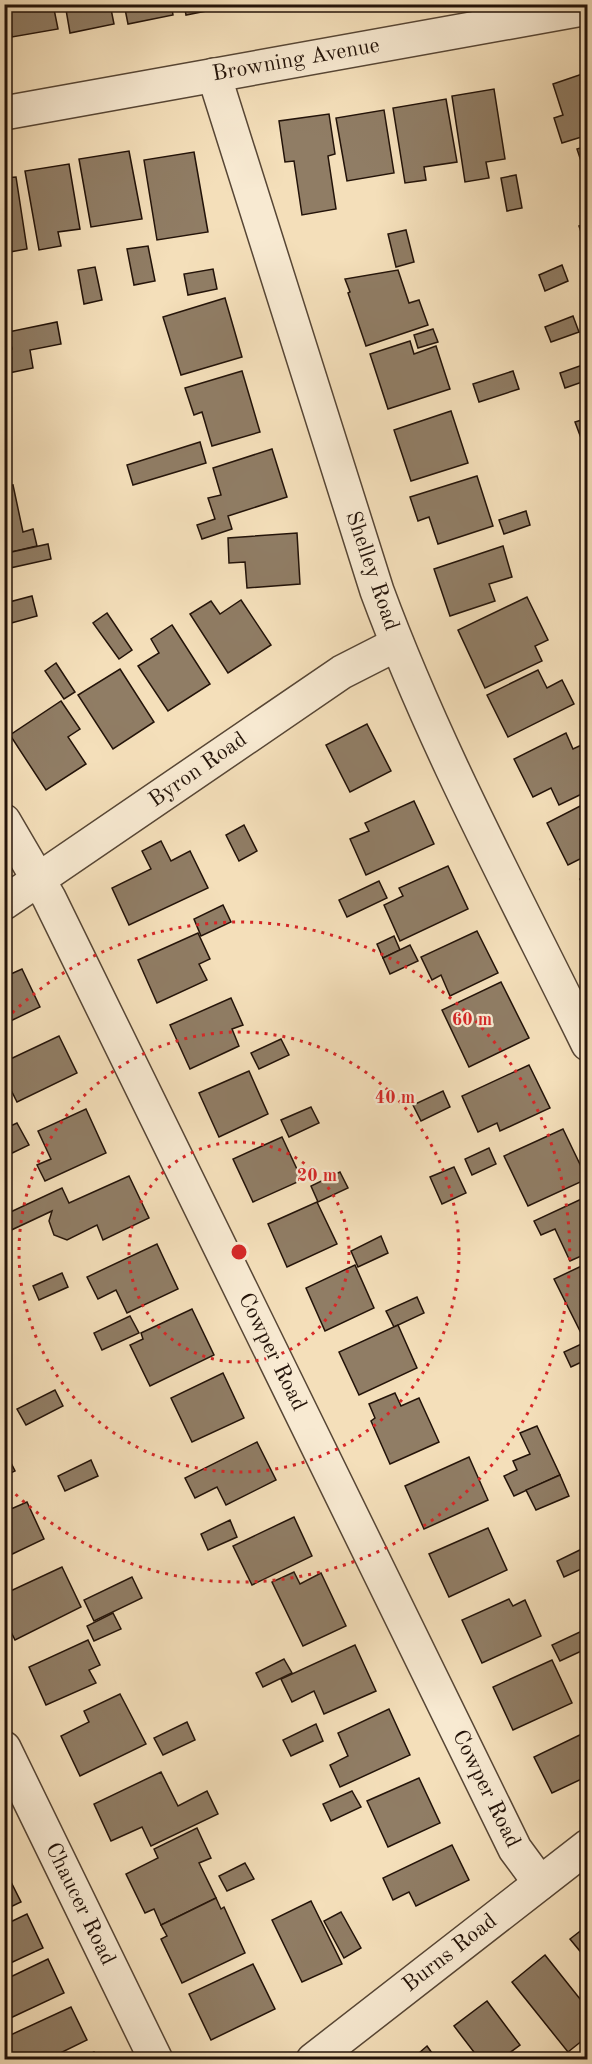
<svg xmlns="http://www.w3.org/2000/svg" width="592" height="2064" font-family="'Old Standard TT',serif">
<rect width="100%" height="100%" fill="#f4dfba"/>
<filter id="stains"><feTurbulence type="fractalNoise" baseFrequency=".00333" numOctaves="4"/><feColorMatrix values="0 0 0 0 .2 0 0 0 0 .09 0 0 0 0 .02 0 0 0 .5 -.17"/></filter>
<radialGradient id="worn" r=".72"><stop offset=".6" stop-color="#630" stop-opacity="0"/><stop offset="1" stop-color="#630" stop-opacity=".3"/></radialGradient>
<g fill="#907d65" stroke="#231309" stroke-width="1.5">
<polygon points="6,4 53,4 58,29 12,37"/>
<polygon points="65,4 110,4 114,24 70,33"/>
<polygon points="124,4 171,4 173,15 128,24"/>
<polygon points="184,4 232,4 232,6 186,15"/>
<polygon points="588,72 588,135 562,143 554,118 563,115 553,84"/>
<polygon points="494,89 505,159 486,162 489,178 465,182 452,96"/>
<polygon points="446,99 457,162 424,167 426,180 405,183 393,108"/>
<polygon points="384,110 394,173 347,181 336,118"/>
<polygon points="329,114 335,154 328,156 336,209 302,215 294,161 285,162 279,121"/>
<polygon points="588,146 588,182 577,149"/>
<polygon points="129,151 142,219 91,227 79,159"/>
<polygon points="194,152 208,232 157,240 144,160"/>
<polygon points="69,164 80,229 58,232 61,246 39,250 25,171"/>
<polygon points="516,175 522,208 507,211 501,178"/>
<polygon points="16,177 27,249 4,253 4,178"/>
<polygon points="588,223 588,252 579,226"/>
<polygon points="406,230 414,262 396,267 388,234"/>
<polygon points="148,246 155,281 134,285 127,249"/>
<polygon points="562,265 568,281 545,291 539,275"/>
<polygon points="95,267 102,300 84,304 78,270"/>
<polygon points="213,269 217,289 188,295 184,274"/>
<polygon points="398,270 409,303 419,300 428,325 366,346 348,293 350,292 345,279"/>
<polygon points="225,298 242,357 181,375 163,317"/>
<polygon points="573,316 579,332 551,342 545,327"/>
<polygon points="57,322 61,344 30,350 33,368 4,374 4,351 12,349 8,332"/>
<polygon points="433,329 438,342 418,348 414,335"/>
<polygon points="410,341 414,354 436,346 450,389 388,409 370,354"/>
<polygon points="588,363 588,380 565,388 560,373"/>
<polygon points="242,371 260,432 212,446 202,412 194,415 185,388"/>
<polygon points="513,371 519,389 479,402 473,384"/>
<polygon points="451,411 468,463 411,481 394,430"/>
<polygon points="588,418 588,436 581,438 575,422"/>
<polygon points="200,442 206,463 133,485 127,465"/>
<polygon points="272,449 287,497 228,516 232,529 202,539 197,525 215,519 208,498 221,495 213,468"/>
<polygon points="477,476 493,526 438,544 429,517 418,521 410,497"/>
<polygon points="13,485 23,532 33,529 37,546 7,553 4,541 4,487"/>
<polygon points="526,511 530,525 504,534 499,520"/>
<polygon points="297,533 300,584 247,588 245,562 229,563 228,538"/>
<polygon points="48,544 51,559 10,568 7,553"/>
<polygon points="503,546 512,577 489,584 495,601 450,616 434,569"/>
<polygon points="4,583 9,602 32,596 37,616 4,625"/>
<polygon points="527,597 548,640 535,646 542,661 485,688 458,630"/>
<polygon points="241,600 271,645 228,673 190,614 211,601 220,614"/>
<polygon points="107,613 132,650 119,659 93,623"/>
<polygon points="172,625 210,684 168,711 138,666 159,653 151,639"/>
<polygon points="56,663 75,692 64,699 45,671"/>
<polygon points="120,669 154,722 113,749 78,695"/>
<polygon points="538,670 547,688 562,680 574,704 508,737 487,695"/>
<polygon points="61,701 80,729 68,737 86,764 46,790 10,735"/>
<polygon points="367,724 391,771 350,792 326,745"/>
<polygon points="566,733 573,749 588,742 588,771 586,771 588,791 559,805 551,788 533,797 514,759"/>
<polygon points="414,801 434,844 366,875 350,839 369,831 365,823"/>
<polygon points="588,802 588,855 568,865 547,823"/>
<polygon points="244,825 257,851 239,861 226,835"/>
<polygon points="161,841 171,861 190,851 208,888 129,925 112,888 151,869 142,851"/>
<polygon points="448,866 468,909 400,941 384,905 403,896 399,888"/>
<polygon points="588,875 588,895 580,879"/>
<polygon points="379,881 387,898 347,917 339,900"/>
<polygon points="223,905 231,922 201,936 194,919"/>
<polygon points="477,931 498,973 450,996 441,975 432,980 421,957"/>
<polygon points="198,933 210,959 199,964 207,980 157,1003 138,960"/>
<polygon points="394,936 400,950 383,958 377,944"/>
<polygon points="410,945 418,961 390,974 383,958"/>
<polygon points="22,969 40,1007 4,1024 4,977"/>
<polygon points="501,982 529,1038 469,1067 442,1010"/>
<polygon points="231,998 243,1025 232,1029 239,1046 190,1069 170,1025"/>
<polygon points="59,1036 77,1073 17,1102 4,1076 4,1062"/>
<polygon points="281,1039 289,1055 259,1069 251,1053"/>
<polygon points="529,1065 550,1108 500,1131 497,1123 478,1132 462,1096"/>
<polygon points="249,1071 268,1114 219,1137 199,1093"/>
<polygon points="443,1091 450,1107 421,1121 413,1105"/>
<polygon points="311,1107 319,1123 289,1137 281,1120"/>
<polygon points="86,1109 106,1153 45,1181 37,1165 51,1159 38,1131"/>
<polygon points="4,1113 10,1124 4,1127"/>
<polygon points="17,1123 29,1145 4,1157 4,1129"/>
<polygon points="563,1129 587,1179 528,1206 504,1156"/>
<polygon points="282,1137 302,1180 253,1202 233,1159"/>
<polygon points="489,1148 496,1164 472,1175 465,1159"/>
<polygon points="454,1167 466,1193 442,1204 430,1177"/>
<polygon points="340,1172 348,1188 318,1202 311,1186"/>
<polygon points="129,1176 149,1218 103,1240 97,1225 67,1240 54,1235 49,1221 52,1211 5,1233 4,1215 62,1188 69,1203"/>
<polygon points="588,1196 588,1253 570,1261 555,1229 541,1235 534,1221"/>
<polygon points="317,1202 337,1244 287,1267 268,1224"/>
<polygon points="381,1236 388,1253 358,1267 351,1251"/>
<polygon points="157,1244 178,1289 127,1313 116,1290 98,1299 87,1277"/>
<polygon points="588,1263 588,1332 582,1335 554,1279"/>
<polygon points="355,1265 374,1308 325,1331 306,1288"/>
<polygon points="62,1273 68,1287 39,1300 33,1286"/>
<polygon points="417,1297 424,1313 394,1327 386,1311"/>
<polygon points="192,1309 214,1355 150,1386 130,1345 143,1339 141,1333"/>
<polygon points="130,1316 139,1333 102,1350 94,1333"/>
<polygon points="398,1325 417,1368 359,1395 339,1352"/>
<polygon points="588,1341 588,1359 571,1367 564,1352"/>
<polygon points="223,1373 244,1418 192,1442 171,1398"/>
<polygon points="55,1390 63,1406 26,1425 17,1409"/>
<polygon points="395,1393 401,1406 419,1398 439,1442 390,1464 371,1421 375,1418 369,1404"/>
<polygon points="537,1426 560,1475 514,1496 504,1476 517,1470 513,1461 530,1454 520,1433"/>
<polygon points="257,1442 276,1480 226,1505 217,1487 195,1498 185,1478"/>
<polygon points="4,1449 15,1471 4,1476"/>
<polygon points="469,1457 488,1500 424,1529 405,1486"/>
<polygon points="91,1460 98,1476 65,1491 58,1476"/>
<polygon points="560,1475 569,1496 536,1510 526,1490"/>
<polygon points="27,1502 44,1539 4,1558 4,1512"/>
<polygon points="294,1517 312,1556 252,1585 233,1546"/>
<polygon points="230,1520 237,1537 208,1550 201,1534"/>
<polygon points="488,1528 507,1570 449,1597 429,1554"/>
<polygon points="586,1547 588,1566 564,1577 557,1561"/>
<polygon points="62,1567 81,1607 15,1640 4,1618 4,1594"/>
<polygon points="294,1572 300,1584 321,1573 346,1626 303,1646 272,1582"/>
<polygon points="132,1577 142,1598 94,1621 84,1600"/>
<polygon points="509,1599 513,1606 525,1600 541,1636 482,1663 462,1620"/>
<polygon points="113,1613 121,1629 94,1641 87,1626"/>
<polygon points="582,1631 588,1643 588,1648 560,1661 552,1645"/>
<polygon points="88,1640 100,1665 89,1670 96,1683 46,1705 29,1667"/>
<polygon points="355,1645 376,1691 324,1714 314,1691 292,1702 281,1679"/>
<polygon points="284,1659 292,1673 263,1687 256,1673"/>
<polygon points="552,1660 572,1703 513,1730 493,1687"/>
<polygon points="120,1694 146,1744 80,1776 61,1736 89,1722 84,1711"/>
<polygon points="389,1709 410,1755 340,1787 330,1765 348,1756 338,1733"/>
<polygon points="187,1722 195,1740 163,1755 154,1738"/>
<polygon points="316,1724 323,1741 291,1756 283,1740"/>
<polygon points="588,1731 588,1776 552,1793 534,1757"/>
<polygon points="161,1772 178,1806 207,1791 218,1814 151,1846 142,1827 111,1841 94,1804"/>
<polygon points="419,1778 440,1823 388,1847 367,1801"/>
<polygon points="352,1791 361,1807 331,1821 323,1804"/>
<polygon points="197,1828 211,1858 199,1863 216,1898 161,1925 154,1909 145,1913 126,1874 158,1858 154,1849"/>
<polygon points="452,1845 469,1880 416,1906 409,1892 393,1900 383,1878"/>
<polygon points="245,1863 254,1879 227,1891 219,1876"/>
<polygon points="4,1868 21,1902 4,1910"/>
<polygon points="216,1898 221,1909 224,1907 245,1953 182,1983 161,1939 167,1936 161,1925"/>
<polygon points="311,1901 342,1964 302,1982 272,1920"/>
<polygon points="341,1912 361,1948 344,1958 324,1921"/>
<polygon points="27,1914 43,1948 4,1966 4,1925"/>
<polygon points="588,1925 588,1961 570,1939"/>
<polygon points="545,1955 588,2009 588,2036 568,2052 512,1982"/>
<polygon points="48,1959 64,1993 4,2021 4,1980"/>
<polygon points="253,1964 275,2009 211,2040 189,1994"/>
<polygon points="487,2001 520,2045 504,2057 506,2060 480,2060 454,2026"/>
<polygon points="71,2007 87,2040 46,2060 13,2060 4,2038"/>
<polygon points="427,2046 437,2060 411,2060"/>
<polygon points="94,2052 98,2060 78,2060"/>
</g>
<g fill="none" stroke-linecap="round" stroke-linejoin="round">
<g stroke="#574635" stroke-width="36">
<g id="minor">
<path d="M214 75 377 591C435 748 515 895 588 1044"/>
<polyline points="4,113 588,8"/>
<polyline points="4,821 49,898 515,1849 540,1883"/>
<polyline points="4,903 342,672 397,644"/>
<polyline points="4,1748 156,2060"/>
<polyline points="313,2060 588,1846"/>
</g>
</g>
<use href="#minor" stroke="#f8ead2" stroke-width="33"/>
</g>
<g fill="none" stroke="#d62828" stroke-width="3" stroke-dasharray="3 6">
<circle cx="239" cy="1252" r="110"/>
<circle cx="239" cy="1252" r="220"/>
<path d="M6 1019A330 330 0 1 1 6 1485"/>
</g>
<g text-anchor="middle" dominant-baseline="central" stroke-width="4.5" stroke-linejoin="round" paint-order="stroke">
<g font-size="22" fill="#231309" stroke="#f8ead2">
<text transform="translate(296 60) rotate(-10)">Browning Avenue</text>
<text transform="translate(372 571) rotate(71)">Shelley Road</text>
<text transform="translate(198 770) rotate(-35)">Byron Road</text>
<text transform="translate(272 1352) rotate(64)">Cowper Road</text>
<text transform="translate(486 1789) rotate(64)">Cowper Road</text>
<text transform="translate(80 1904) rotate(64)">Chaucer Road</text>
<text transform="translate(450 1953) rotate(-38)">Burns Road</text>
</g>
</g>
<circle cx="239" cy="1252" r="9" fill="#d62828" stroke="#f8ead2" stroke-width="3"/>
<g font-size="18" text-anchor="middle" font-weight="bold" fill="#d62828" stroke="#f8ead2" stroke-width="4.5" stroke-linejoin="round" paint-order="stroke">
<text x="472" y="1025">60 m</text>
<text x="395" y="1103">40 m</text>
<text x="317" y="1181">20 m</text>
</g>
<rect width="592" height="2064" fill="none" stroke="#f4dfba" stroke-width="24"/>
<rect x="6" y="6" width="580" height="2052" fill="none" stroke="#231309" stroke-width="3"/>
<rect x="12" y="12" width="568" height="2040" fill="none" stroke="#231309" stroke-width="1.5"/>
<rect width="100%" height="100%" filter="url(#stains)"/>
<rect width="100%" height="100%" fill="url(#worn)"/>
</svg>
